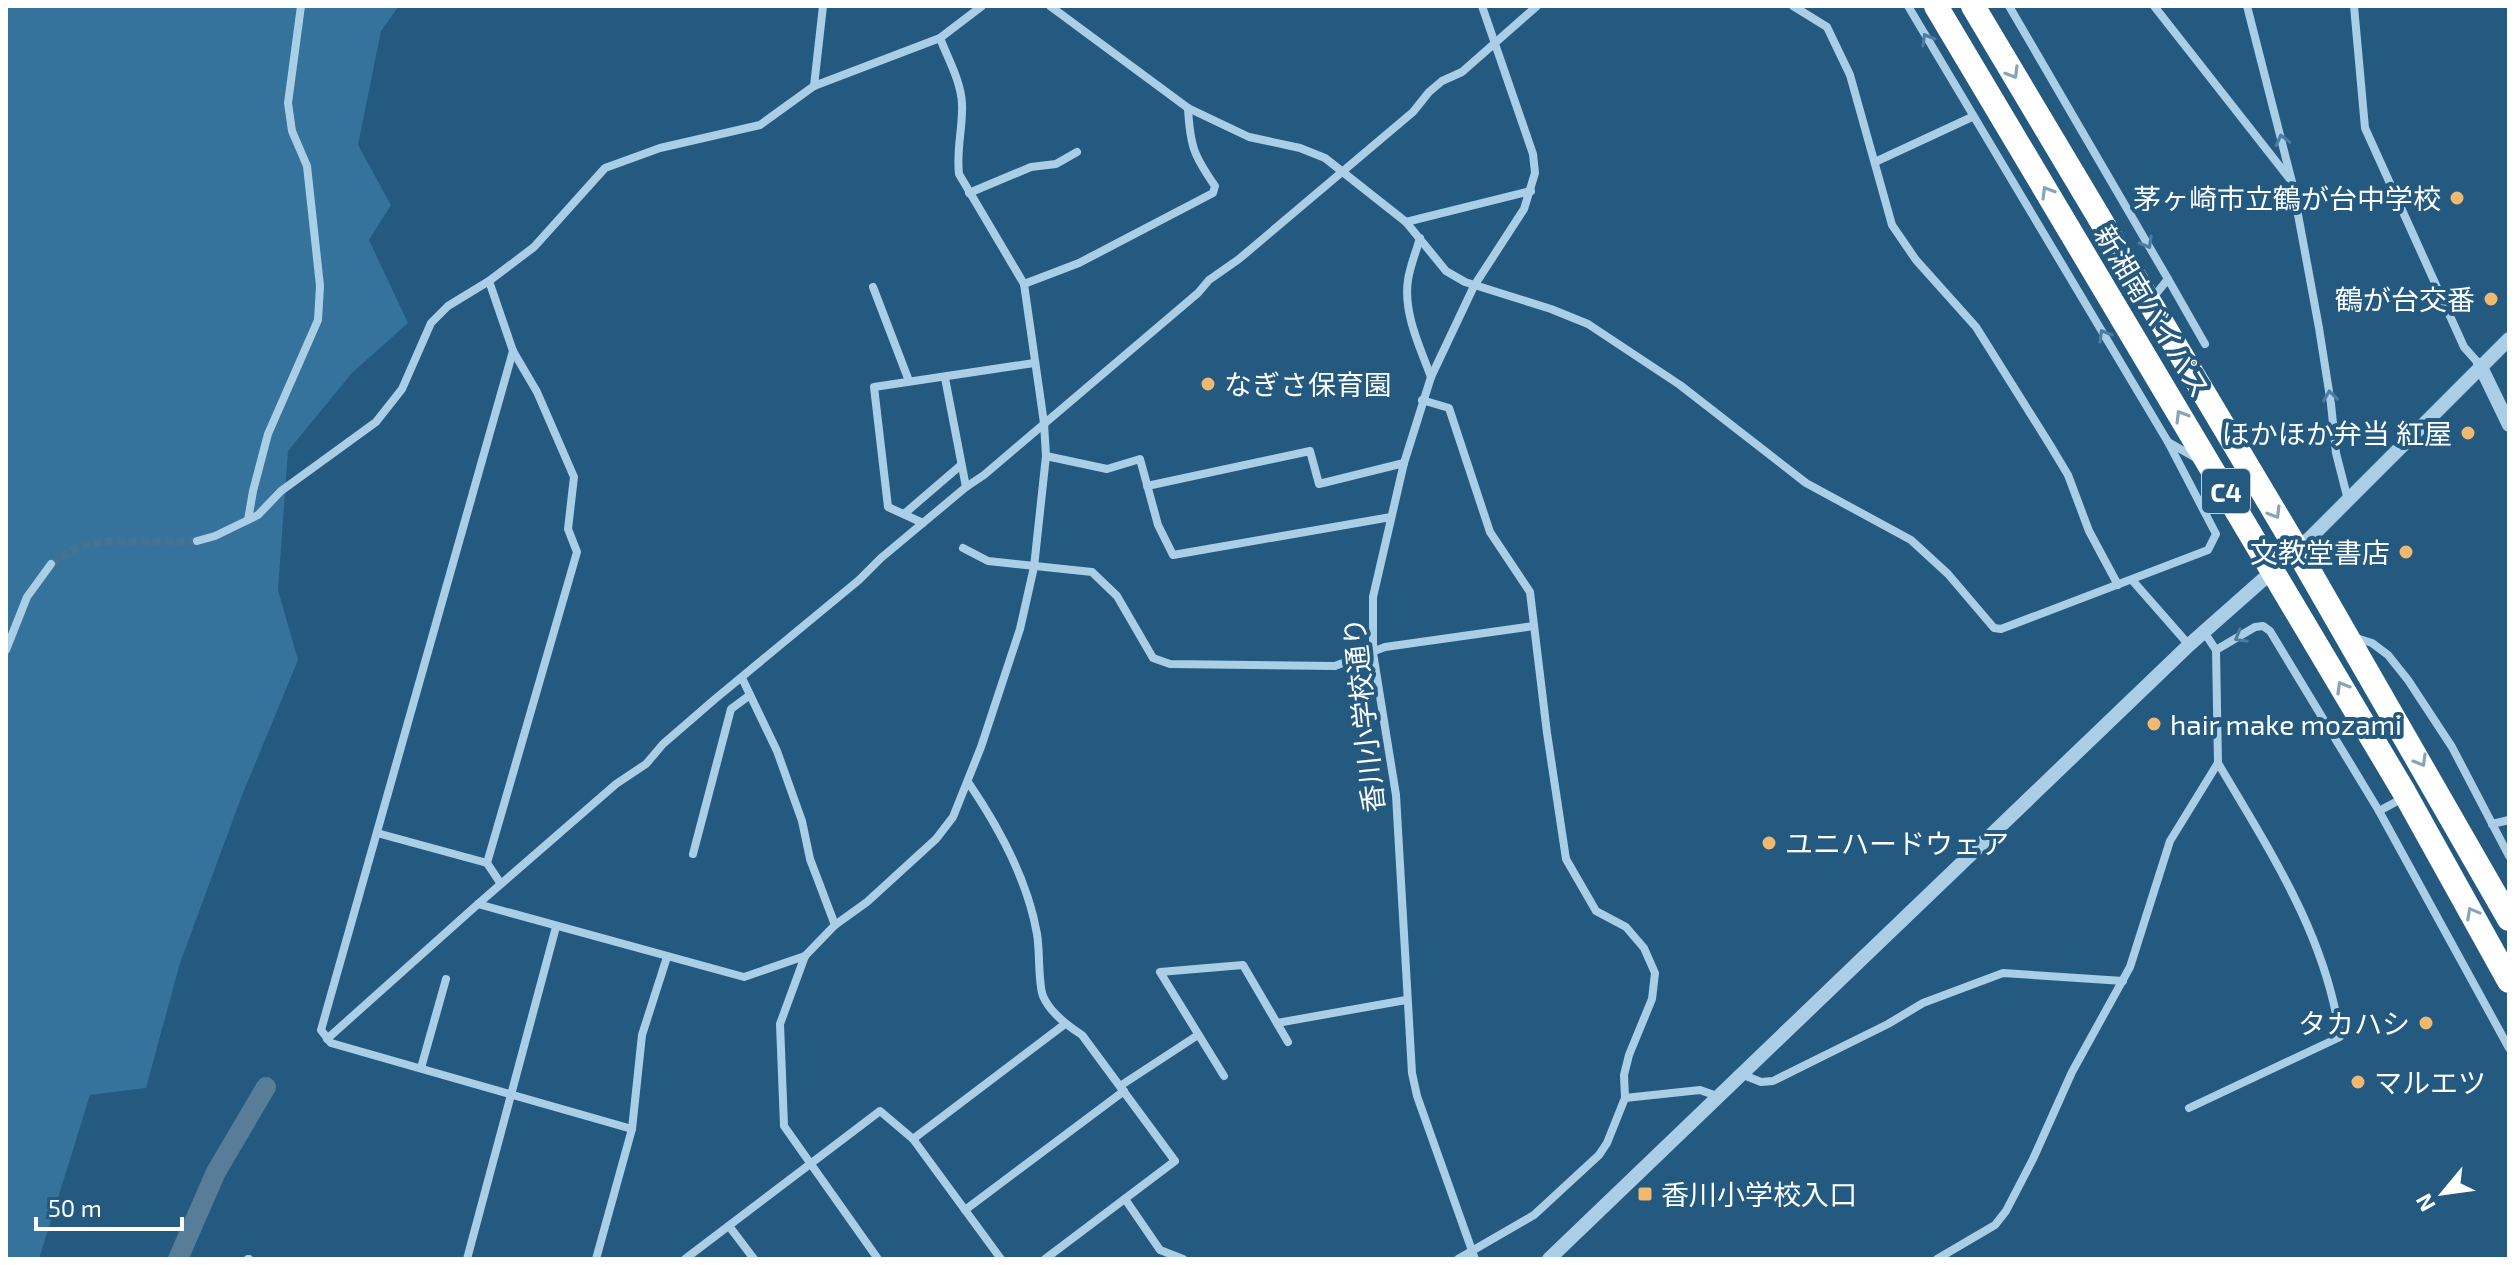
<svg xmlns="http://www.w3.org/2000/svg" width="2515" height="1265" font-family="'Exo 2','Noto Sans JP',sans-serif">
<rect width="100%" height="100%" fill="#245980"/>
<polygon fill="#35729c" points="6,6 399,6 381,31 358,145 391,205 369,240 408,323 352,373 288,451 278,590 298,660 241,798 180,963 146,1088 90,1095 39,1259 6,1259"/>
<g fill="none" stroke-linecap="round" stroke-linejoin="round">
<polyline stroke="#587d98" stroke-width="20" points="178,1259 216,1172 266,1087"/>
<polyline stroke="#457293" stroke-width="8" stroke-dasharray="8 4" stroke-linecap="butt" points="51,564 82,545 107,541 197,541"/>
<g stroke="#abcee7" stroke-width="8">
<polyline points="1050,6 1188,108 1249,137 1300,148 1325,158 1406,222 1446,271 1465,282 1551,309 1588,324 1680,385 1806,483 1911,540 1948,574 1994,628 2001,629 2208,550 2216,534 2168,442"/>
<polyline points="1793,6 1827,27 1850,75 1892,225 1916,260 1976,327 2050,445 2068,475 2089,531 2118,585"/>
<polyline points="1908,6 2168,442 2196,458"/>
<polyline points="2009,6 2168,279 2151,300"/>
<polyline points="2154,6 2289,178"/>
<polyline points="2247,6 2292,182 2319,328 2331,404 2336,453 2348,500"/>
<polyline points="2354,6 2365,128 2464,347 2480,365"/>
<polyline points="814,86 823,6"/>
<polyline points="1875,162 1972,117"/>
<polyline points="969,193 1031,167 1056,164 1077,152"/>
<polyline points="1406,222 1531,191"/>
<path d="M1420 238C1416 252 1410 266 1408 280 1403 313 1420 347 1431 377"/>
<polyline points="2168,279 2205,344"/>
<path d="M1024 284 1079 263 1213 193 1215 186C1194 156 1190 146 1188 108"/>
<polyline points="873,287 909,381"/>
<polyline points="513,351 321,1030 331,1043 632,1129"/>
<polyline points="945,378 966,487"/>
<polyline points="1422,400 1449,408 1490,532 1530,592 1547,733 1566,859 1596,911 1626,927 1644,948 1655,973 1652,999 1629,1055 1624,1075 1625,1098 1607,1143 1599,1155 1534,1215 1458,1259"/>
<polyline points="1046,456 1107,469 1140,459 1158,525 1173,555 1391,517"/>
<polyline points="1147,486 1310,451 1319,484 1404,463"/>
<polyline points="904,514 961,465"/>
<polyline points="248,520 258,515 281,491 376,422 402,389 431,323 448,306 489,281 534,247 605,168 660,148 760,125 814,86 940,38 982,6"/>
<polyline points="923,523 888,507 874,387 1034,363"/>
<polyline points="197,541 215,536 248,520 253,491 268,434 318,320 320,286 307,166 292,131 288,103 301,6"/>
<polyline points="963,548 988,561 1092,572 1117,596 1153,658 1170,664 1335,666 1385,647 1534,626"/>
<polyline points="2132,580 2189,645"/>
<polyline points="2353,637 2372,643 2388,655 2408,680 2452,747 2509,856"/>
<polyline points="6,650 27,597 51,564"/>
<polyline points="2216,650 2255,627 2263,626 2270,631 2379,811"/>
<path d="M742 678 777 751 802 821 810 859 835 925 867 902 936 839 953 817 981 747 1020 629 1034 567 1046 456 1044 423 1024 284 959 174C956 150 963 128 962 104 961 81 948 59 940 38"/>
<path d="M968 782C998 826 1028 881 1037 934 1040 950 1038 984 1043 996 1050 1013 1068 1026 1082 1035L1175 1161 1045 1259"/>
<polyline points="2405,797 2379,811 2509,1048"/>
<polyline points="2492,824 2509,820"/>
<polyline points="377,833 487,863 577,552 568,529 574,477 537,392 513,351 489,281"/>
<polyline points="693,854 731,709 750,695"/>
<polyline points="487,863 501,884"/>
<polyline points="478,904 744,977 805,956"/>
<polyline points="835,925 805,956 780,1024 784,1126 878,1259"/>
<polyline points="1277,1023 1406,1000"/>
<polyline points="327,1039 478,904 616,784 646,764 663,744 715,699 859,580 881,558 966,487 984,475 1198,293 1209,280 1239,259 1413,112 1429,92 1442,81 1462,72 1537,6"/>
<polyline points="421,1068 446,979"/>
<polyline points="1741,1074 1761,1082 1773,1081 1888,1024 1923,1003 2003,973 2123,981"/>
<polyline points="1224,1076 1160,972 1243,965 1288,1042"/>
<polyline points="1120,1086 1198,1035"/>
<polyline points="1625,1098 1700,1090 1717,1096"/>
<path d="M2189 1108 2340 1037C2326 935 2269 850 2218 763"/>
<polyline points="913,1139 1065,1024"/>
<polyline points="1125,1199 1160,1250 1183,1259"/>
<polyline points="965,1210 1124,1091"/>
<polyline points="729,1226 754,1259"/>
<polyline points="248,1259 249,1259"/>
<polyline points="467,1259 556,927"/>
<polyline points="596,1259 632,1129 642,1035 667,957"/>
<polyline points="685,1259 880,1111 913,1139 1001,1259"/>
<polyline points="1475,1259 1417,1096 1412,1073 1396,795 1373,653 1373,597 1404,463 1431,377 1474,286 1524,209 1535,173 1533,154 1482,6"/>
<polyline points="1937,1259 1995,1225 2006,1211 2033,1159 2072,1072 2130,967 2170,841 2218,763 2216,650 2204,632"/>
</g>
<g stroke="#abcee7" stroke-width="14">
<polyline points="2480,365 2509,425"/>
<polyline points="1549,1259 2189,645 2310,538 2509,339"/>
</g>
<g stroke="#fff" stroke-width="24">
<polyline points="1936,6 2404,792 2509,981"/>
<polyline points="1973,6 2292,541 2509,919"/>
</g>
</g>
<defs><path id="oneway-chevron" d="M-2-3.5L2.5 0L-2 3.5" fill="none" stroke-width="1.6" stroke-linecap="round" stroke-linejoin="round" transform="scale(2)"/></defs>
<g stroke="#4c7c9f">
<use href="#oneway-chevron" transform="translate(1927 39) rotate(-120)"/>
<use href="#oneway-chevron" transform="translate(2282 140) rotate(-104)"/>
<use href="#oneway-chevron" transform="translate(2147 243) rotate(60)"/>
<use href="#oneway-chevron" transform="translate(2104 335) rotate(-121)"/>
<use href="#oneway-chevron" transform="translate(2330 396) rotate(-98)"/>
<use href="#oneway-chevron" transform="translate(2240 637) rotate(150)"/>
</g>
<g stroke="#87a4b9">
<use href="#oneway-chevron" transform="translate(2013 73) rotate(59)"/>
<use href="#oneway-chevron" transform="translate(2047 192) rotate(-121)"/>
<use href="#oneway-chevron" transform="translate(2181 416) rotate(-121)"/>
<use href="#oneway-chevron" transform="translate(2275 513) rotate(59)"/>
<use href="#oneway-chevron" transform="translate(2342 687) rotate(-120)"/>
<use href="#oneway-chevron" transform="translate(2421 761) rotate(60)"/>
<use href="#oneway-chevron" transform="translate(2472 913) rotate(-119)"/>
</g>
<g fill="#f1b96f" stroke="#245980" stroke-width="3">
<circle cx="2457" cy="198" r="8"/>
<circle cx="2491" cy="299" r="8"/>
<circle cx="1208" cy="384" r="8"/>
<circle cx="2468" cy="433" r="8"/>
<circle cx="2406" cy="552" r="8"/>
<circle cx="2154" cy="724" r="8"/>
<circle cx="1769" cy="843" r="8"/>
<circle cx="2426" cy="1023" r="8"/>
<circle cx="2358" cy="1082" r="8"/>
<rect x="1637" y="1186" width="16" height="16" rx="4"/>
</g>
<g text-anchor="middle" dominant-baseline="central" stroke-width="8" stroke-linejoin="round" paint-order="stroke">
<rect fill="#245980" stroke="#bdcdd9" stroke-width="2" x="2202" y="469" width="48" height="44" rx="6"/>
<g font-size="26" font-weight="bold" fill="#fff">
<text x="2226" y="491">C4</text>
</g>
<g font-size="28" fill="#fff" stroke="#245980" text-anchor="end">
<text x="2441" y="198">茅ヶ崎市立鶴が台中学校</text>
<text x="2475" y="299">鶴が台交番</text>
<text x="1224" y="384" text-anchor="start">なぎさ保育園</text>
<text x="2452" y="433">ほかほか弁当 紅屋</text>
<text x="2390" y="552">文教堂書店</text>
<text x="2170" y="724" text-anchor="start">hair make mozami</text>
<text x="1785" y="843" text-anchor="start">ユニハードウェア</text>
<text x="2410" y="1023">タカハシ</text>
<text x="2374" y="1082" text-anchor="start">マルエツ</text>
<text x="1661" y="1194" text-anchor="start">香川小学校入口</text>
</g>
<g font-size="28" fill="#fff" stroke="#245980">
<text transform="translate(2153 311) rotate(59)">新湘南バイパス</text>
<text transform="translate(1363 715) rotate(-96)">香川小学校通り</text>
</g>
</g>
<rect width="2515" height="1265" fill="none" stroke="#ffffff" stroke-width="16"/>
<g transform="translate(2443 1193) rotate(241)" stroke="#245980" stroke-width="6" paint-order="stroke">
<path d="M0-6L14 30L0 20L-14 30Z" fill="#ffffff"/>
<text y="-12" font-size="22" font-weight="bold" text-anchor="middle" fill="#ffffff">N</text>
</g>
<path d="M36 1217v12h146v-12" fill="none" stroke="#ffffff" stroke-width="4"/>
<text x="48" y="1217" font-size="24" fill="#ffffff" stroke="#245980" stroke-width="6" paint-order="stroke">50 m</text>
</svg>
